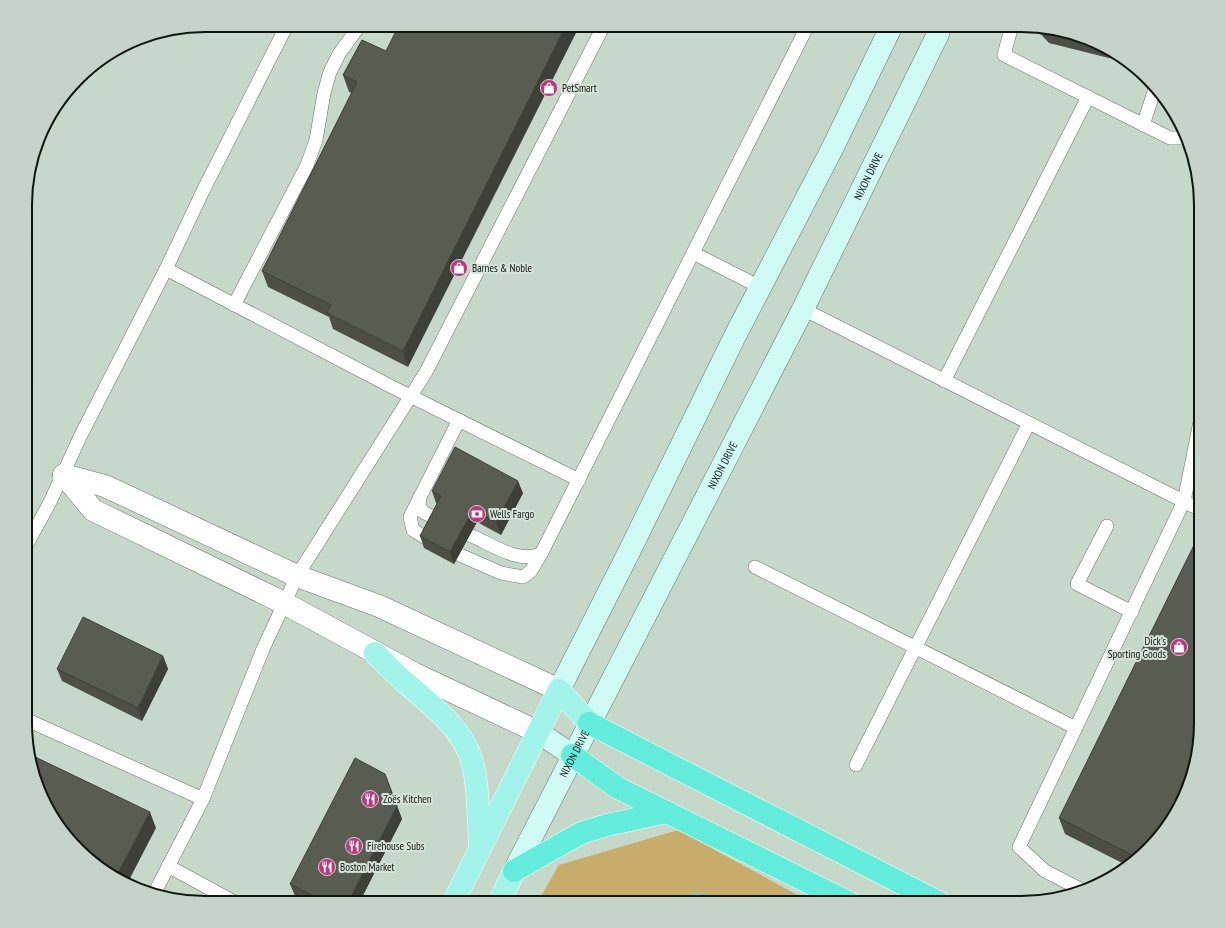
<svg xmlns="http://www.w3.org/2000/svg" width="1226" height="928" font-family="'PT Sans Narrow',sans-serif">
<rect width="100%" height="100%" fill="#d6e3d8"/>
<polygon fill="#c5d8c9" points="205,25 1033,25 1090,39 1140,69 1183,125 1201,205 1201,735 1157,842 1101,885 1021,903 193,903 136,889 86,859 44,803 25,735 27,181 49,115 86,69 147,35"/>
<polygon fill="#c8ac6c" points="678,830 812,903 537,903 559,865"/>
<polygon fill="#6ec5db" points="698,893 725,898 736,903 657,903 672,898"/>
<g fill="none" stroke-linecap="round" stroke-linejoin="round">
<g stroke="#69756c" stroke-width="14">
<g id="lane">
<polyline points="1012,25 1004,55 1088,97"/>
<polyline points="1143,125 1155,89"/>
<polyline points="693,253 760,287"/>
<polyline points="166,269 392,387 579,480"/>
<polyline points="234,305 307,165 316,140 324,93 330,72 339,54 360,25"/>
<polyline points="803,309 1201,510"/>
<polyline points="944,381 1088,97 1170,138 1185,138"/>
<polyline points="420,496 419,505 423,512 439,520"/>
<polyline points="1107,526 1077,584 1132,612"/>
<path d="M470 535C491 544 518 564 541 554L808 25"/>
<polyline points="429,540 413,530 410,517 459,420"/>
<polyline points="26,546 49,504 81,435 166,269 203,191 287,25"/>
<polyline points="460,555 501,573 523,577 531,571 541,554"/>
<polyline points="755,567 1076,728"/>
<polyline points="25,719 203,799"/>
<polyline points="856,765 1029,423"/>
<polyline points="168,866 236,903"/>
<polyline points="1080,889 1045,871 1019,847 1184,501 1201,417"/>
<polyline points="154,894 203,799 263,649 297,576 426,372 604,25"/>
</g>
</g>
<g stroke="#69756c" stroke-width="23">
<g id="street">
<polyline points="64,475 93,510 284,603 415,674 538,732"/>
<polyline points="64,475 105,486 297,576 379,606 559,690"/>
</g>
</g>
<g stroke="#69756c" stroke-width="23">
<g id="secondary">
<polyline points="559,690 628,554 735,336 832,149 892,25"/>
<polyline points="538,732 572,755"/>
<path id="s1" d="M514 871 803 309 938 34 940 25"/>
</g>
</g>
<g stroke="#fff" stroke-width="23">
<g id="primary">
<path d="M375 653C385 663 395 674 406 683 431 705 462 727 472 761 479 785 478 821 480 846"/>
<polyline points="453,903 559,690 589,723"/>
<polyline points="499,903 514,871"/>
</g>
</g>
<g stroke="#fff" stroke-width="23">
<g id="highway">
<polyline points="589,723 940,903"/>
<polyline points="572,755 618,788 850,903"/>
<polyline points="514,871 581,833 607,825 667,812"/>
</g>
</g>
<use href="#lane" stroke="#fff" stroke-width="13"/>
<use href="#street" stroke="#fff" stroke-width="22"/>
<use href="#secondary" stroke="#d0faf4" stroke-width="22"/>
<use href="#primary" stroke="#a2f4ea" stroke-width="22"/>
<use href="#highway" stroke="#64eddc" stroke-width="22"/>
</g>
<g fill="#4d4f45">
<polygon points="1036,26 1090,39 1125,60 1125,62 1049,43 1037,30"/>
<polygon points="362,40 408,367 333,329 329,317 268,287 262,271 352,93 349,92 343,75"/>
<polygon points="432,491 523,493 501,535 477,522 454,564 424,548 420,536 437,504 436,503"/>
<polygon points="163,656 168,669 142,721 62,681 57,669"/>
<polygon points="385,774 402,819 359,903 308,903 295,896 290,884"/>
<polygon points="1059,818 1157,842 1126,865 1065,834"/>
</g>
<g fill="#3e4038">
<polygon points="566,25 580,25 408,367 403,351"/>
<polygon points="518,481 523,493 501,535 496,522"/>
<polygon points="473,510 477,522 454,564 450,552"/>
<polygon points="163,656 168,669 142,721 138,708"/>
<polygon points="397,806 402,819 359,903 348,903"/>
<polygon points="150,812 156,828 127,884 116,877"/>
</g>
<g fill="#595c50" stroke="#3e4038">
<polygon points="399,25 566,25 403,351 327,313 331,305 262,271 357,82 343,75 362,40 386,51"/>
<polygon points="1041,27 1090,39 1099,44 1044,31"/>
<polygon points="455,447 518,481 496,522 473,510 450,552 420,536 441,496 432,491"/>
<polygon points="1201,531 1201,735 1187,792 1157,842 1136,857 1059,818"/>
<polygon points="83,617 163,656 138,708 57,669"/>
<polygon points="31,755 150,812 116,877 86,859 44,803"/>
<polygon points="355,758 385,774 397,806 348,903 327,903 290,884"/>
</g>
<defs>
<g id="shop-disc" transform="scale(0.9)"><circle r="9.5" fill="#b93882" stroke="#d6e3d8"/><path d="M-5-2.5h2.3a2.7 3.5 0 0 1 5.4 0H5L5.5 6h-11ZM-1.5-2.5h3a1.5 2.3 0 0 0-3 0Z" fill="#fff"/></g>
<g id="bank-disc" transform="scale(0.9)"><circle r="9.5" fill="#b93882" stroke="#d6e3d8"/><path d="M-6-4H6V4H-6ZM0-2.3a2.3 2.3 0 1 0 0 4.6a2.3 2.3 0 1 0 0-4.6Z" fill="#fff"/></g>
<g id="restaurant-disc" transform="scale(0.9)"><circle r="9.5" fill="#b93882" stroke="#d6e3d8"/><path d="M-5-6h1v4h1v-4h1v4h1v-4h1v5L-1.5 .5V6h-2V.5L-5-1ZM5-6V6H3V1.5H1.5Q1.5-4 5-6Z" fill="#fff"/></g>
</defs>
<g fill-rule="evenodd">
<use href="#shop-disc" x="549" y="88"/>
<use href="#shop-disc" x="459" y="268"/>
<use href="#bank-disc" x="477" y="514"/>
<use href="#shop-disc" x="1179" y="647"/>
<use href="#restaurant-disc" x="370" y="799"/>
<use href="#restaurant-disc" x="354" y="846"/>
<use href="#restaurant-disc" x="327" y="867"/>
</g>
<g text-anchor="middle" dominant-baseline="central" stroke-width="4" stroke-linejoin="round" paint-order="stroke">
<g font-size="11" fill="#111511" stroke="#d6e3d8" text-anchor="start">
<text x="562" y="88">PetSmart</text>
<text x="472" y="268">Barnes &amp; Noble</text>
<text x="490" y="514">Wells Fargo</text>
<text x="1166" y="641" text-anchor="end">Dick's<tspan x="1166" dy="13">Sporting Goods</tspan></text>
<text x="383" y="799">Zoës Kitchen</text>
<text x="367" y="846">Firehouse Subs</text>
<text x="340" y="867">Boston Market</text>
</g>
<g font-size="11" fill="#111511" stroke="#d6e3d8">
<text stroke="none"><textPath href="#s1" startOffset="780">NIXON DRIVE</textPath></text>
<text stroke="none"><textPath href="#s1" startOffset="456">NIXON DRIVE</textPath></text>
<text stroke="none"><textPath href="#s1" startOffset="132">NIXON DRIVE</textPath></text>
</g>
</g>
<path d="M0 0H1226V928H0ZM205 32H1021A173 173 0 0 1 1194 205V723A173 173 0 0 1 1021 896H205A173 173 0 0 1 32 723V205A173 173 0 0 1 205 32Z" fill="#c6d3c8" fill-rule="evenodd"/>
<path fill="none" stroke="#111511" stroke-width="2" d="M205 32H1021A173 173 0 0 1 1194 205V723A173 173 0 0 1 1021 896H205A173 173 0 0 1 32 723V205A173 173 0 0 1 205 32Z"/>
</svg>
